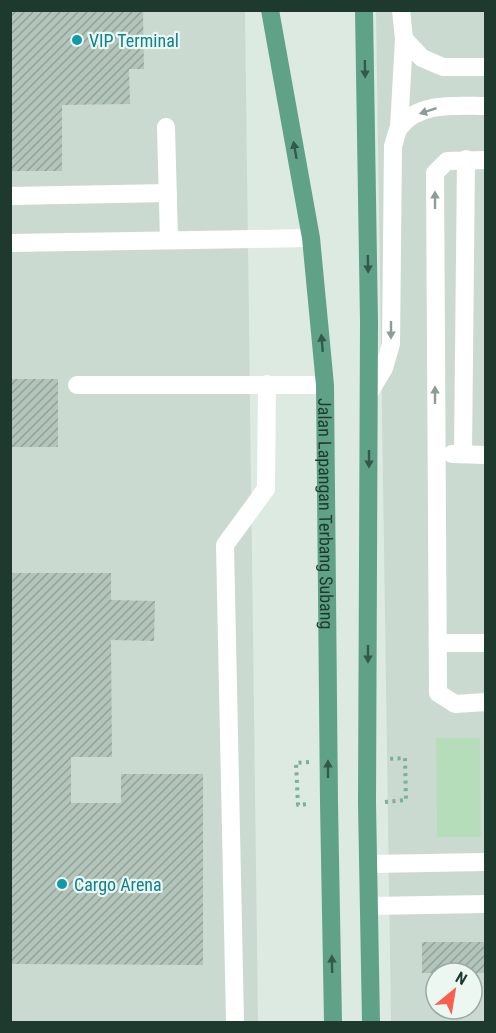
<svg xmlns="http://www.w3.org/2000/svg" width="496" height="1033" font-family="'Roboto Condensed',sans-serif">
<defs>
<pattern id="building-hatch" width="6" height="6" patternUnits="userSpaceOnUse" patternTransform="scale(1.5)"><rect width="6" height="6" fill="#b3c5bb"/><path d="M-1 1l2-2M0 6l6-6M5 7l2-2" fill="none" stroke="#91a198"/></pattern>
</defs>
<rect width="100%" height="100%" fill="#ddeae2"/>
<g fill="#cbdad1" fill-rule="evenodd">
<polygon points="10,11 245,11 258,1022 11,1022"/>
<path d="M376 11H485V1022H391ZM436 973H472V1009H436Z"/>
</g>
<polygon fill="#b5ddba" points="436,738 480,738 481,837 437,837"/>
<g fill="url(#building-hatch)">
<polygon points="10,10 143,10 144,69 129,69 130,104 62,105 62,171 10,171"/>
<rect x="10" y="379" width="48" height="68"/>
<polygon points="10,573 111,573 111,600 155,601 154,641 111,640 112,757 71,757 71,803 121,803 121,774 203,774 203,965 10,964"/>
<rect x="422" y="942" width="64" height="31"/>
</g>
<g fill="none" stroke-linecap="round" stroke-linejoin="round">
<g stroke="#7caf98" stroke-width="4" stroke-dasharray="3 4.5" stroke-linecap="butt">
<polyline points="309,762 296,763 298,805 310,804"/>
<polyline points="385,802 406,800 405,758 386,759"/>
</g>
<g stroke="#fff" stroke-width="18">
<polyline points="401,10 404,39 422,58 443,67 486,67"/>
<polyline points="166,127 169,240"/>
<polyline points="399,128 404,39"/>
<polyline points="486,160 447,161 435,173 438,693 455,704 486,702"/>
<polyline points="10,196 168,193"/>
<polyline points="10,243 311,238"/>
<polyline points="77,385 325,385"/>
<path d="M369 393 384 368 391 344 393 146C395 141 396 133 399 128 418 101 458 106 486 106"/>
<polyline points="452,454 486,455"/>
<polyline points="463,454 466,159"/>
<polyline points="438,643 486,643"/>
<polyline points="369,864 486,862"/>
<polyline points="369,906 486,904"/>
<polyline points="235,1022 225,545 266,489 267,384"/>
</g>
<g stroke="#60a287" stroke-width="18">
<path id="s1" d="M270 10 311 238 325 385 329 803 333 1022"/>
<polyline points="364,10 369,322 367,803 371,1022"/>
</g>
</g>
<defs><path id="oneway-solid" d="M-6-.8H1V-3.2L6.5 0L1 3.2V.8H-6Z" transform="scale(1.5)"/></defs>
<g fill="#325949">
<use href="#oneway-solid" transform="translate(365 69) rotate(89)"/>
<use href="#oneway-solid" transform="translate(295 150) rotate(-100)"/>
<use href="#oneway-solid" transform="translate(368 264) rotate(89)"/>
<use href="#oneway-solid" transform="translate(322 343) rotate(-95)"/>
<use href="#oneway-solid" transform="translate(369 459) rotate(90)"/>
<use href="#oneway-solid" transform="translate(368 654) rotate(90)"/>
<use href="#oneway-solid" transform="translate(328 769) rotate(-90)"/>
<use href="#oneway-solid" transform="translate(332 964) rotate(-91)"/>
</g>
<g fill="#8e9c96">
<use href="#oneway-solid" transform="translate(428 111) rotate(162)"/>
<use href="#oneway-solid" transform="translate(435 200) rotate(-90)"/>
<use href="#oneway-solid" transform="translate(391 330) rotate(90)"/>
<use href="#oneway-solid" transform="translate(435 395) rotate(-90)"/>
</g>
<g fill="#0f9aa8" stroke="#edf7f1" stroke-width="2">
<circle cx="77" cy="40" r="6"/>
<circle cx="62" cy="884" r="6"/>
</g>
<g text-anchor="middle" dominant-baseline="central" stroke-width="4.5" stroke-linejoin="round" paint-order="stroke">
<g font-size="18" fill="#0d838f" stroke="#edf7f1" text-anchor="start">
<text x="89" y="40">VIP Terminal</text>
<text x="74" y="884">Cargo Arena</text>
</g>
<g font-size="18" fill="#1e3a2e" stroke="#edf7f1">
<text stroke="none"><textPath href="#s1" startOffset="508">Jalan Lapangan Terbang Subang</textPath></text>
</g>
</g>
<rect width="496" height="1033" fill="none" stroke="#1e3a2e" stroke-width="24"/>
<g transform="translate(454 991) rotate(30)"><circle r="28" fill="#edf7f1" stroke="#9aaba3" stroke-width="1.5"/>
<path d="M0-4.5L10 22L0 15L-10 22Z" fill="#f85f4d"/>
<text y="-9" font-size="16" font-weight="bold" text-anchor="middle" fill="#1e3a2e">N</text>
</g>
</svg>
